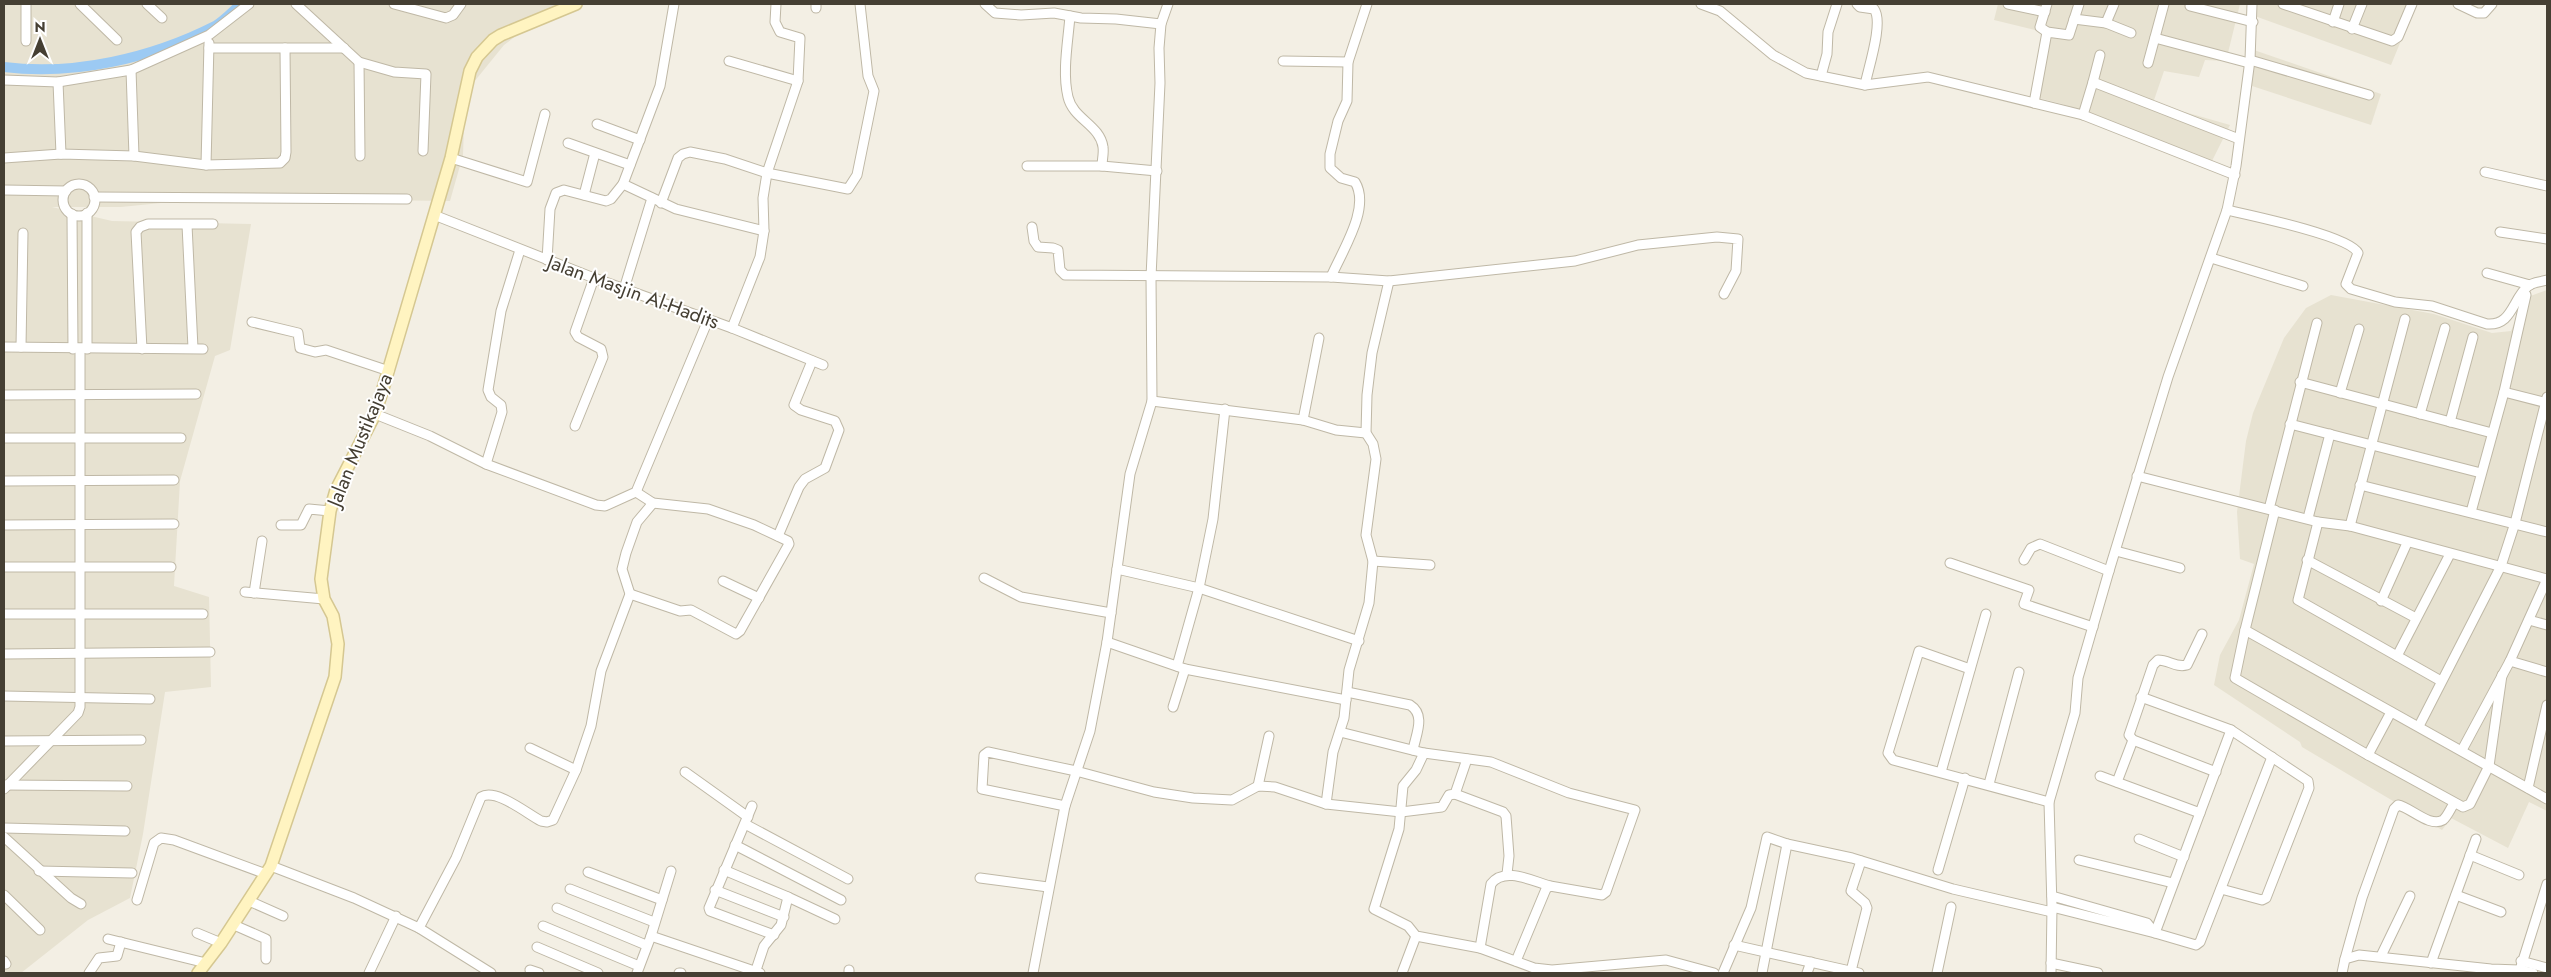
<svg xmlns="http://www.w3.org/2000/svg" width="2551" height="977" font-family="Jost,sans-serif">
<rect width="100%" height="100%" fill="#f3efe4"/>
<g fill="#e7e2d1">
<polygon points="4,4 576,4 538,19 504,45 465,93 463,155 450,201 210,198 121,207 52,207 112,221 251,224 230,350 215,356 180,481 174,586 209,597 211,687 165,692 143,834 130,898 88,920 21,973 4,973"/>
<polygon points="1998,4 2240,4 2226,61 2205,60 2199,77 2164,71 2153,103 2230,125 2211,163 2062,104 2031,96 2043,32 1994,20"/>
<polygon points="2253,4 2416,4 2391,65 2252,15"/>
<polygon points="2251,49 2381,94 2371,125 2249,85"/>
<polygon points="2547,290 2547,811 2529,802 2508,848 2451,818 2442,830 2302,747 2300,742 2214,685 2220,655 2239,620 2254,564 2240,559 2237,512 2246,441 2253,413 2284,338 2306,308 2331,295 2434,314 2492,333 2511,331 2525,298"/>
</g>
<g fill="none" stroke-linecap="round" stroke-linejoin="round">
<path stroke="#9ccaf3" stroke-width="10" d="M4 67C74 76 152 58 215 26 224 21 233 11 241 4"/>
<g stroke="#bfb8a6" stroke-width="11">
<g id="minor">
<polyline points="26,4 26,41"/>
<polyline points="80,4 117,40"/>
<polyline points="147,4 162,18"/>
<polyline points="296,4 359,62 394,72 426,74 423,151"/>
<polyline points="394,4 446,18 453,15 461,4"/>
<polyline points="674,4 660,86 623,184 676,209 764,231"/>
<polyline points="985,4 995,13 1021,15 1054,13 1081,18 1116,19 1161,24"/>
<polyline points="1701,4 1720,11 1773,55 1806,73 1865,85 1928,77 2083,115 2235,175"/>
<path d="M1857 4 1860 7 1874 9C1884 22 1868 69 1865 85"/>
<polyline points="2008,4 2045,12"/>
<polyline points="2283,4 2392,41 2398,37 2412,4"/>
<polyline points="2458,4 2477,13 2484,13 2492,4"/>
<polyline points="2190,6 2253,22"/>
<polyline points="816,8 816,4"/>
<path d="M1070 16C1068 42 1062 72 1068 97 1073 119 1100 125 1103 147 1104 153 1102 160 1102 166"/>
<polyline points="2074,19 2106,23 2114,4"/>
<polyline points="2333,22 2339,4"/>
<polyline points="2106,23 2131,33"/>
<polyline points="2352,29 2362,4"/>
<polyline points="2047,32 2040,27 2047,4"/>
<polyline points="2155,38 2249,63"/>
<polyline points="209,48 344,48"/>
<polyline points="2250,60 2369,95"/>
<polyline points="729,61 798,81"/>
<polyline points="1283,61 1348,62"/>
<polyline points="359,62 360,156"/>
<polyline points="2148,63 2164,4"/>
<polyline points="131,70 134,156"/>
<polyline points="1821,76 1827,54 1828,32 1837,4"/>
<polyline points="4,80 58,82 131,70 209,35 249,4"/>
<polyline points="58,82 61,154"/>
<polyline points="2093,82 2100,55"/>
<polyline points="2034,103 2047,32 2069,35 2079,4"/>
<polyline points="2083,115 2093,82 2239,139"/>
<polyline points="597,124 640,140"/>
<polyline points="568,143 630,165"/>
<polyline points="4,158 61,154 134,156 206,165 280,163 285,158 286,152 285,48"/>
<polyline points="451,158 527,182 545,114"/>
<polyline points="206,165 209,43"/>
<polyline points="1027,166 1102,166 1157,171"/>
<polyline points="2485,172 2547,186"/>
<circle cx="79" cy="200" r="16"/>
<polyline points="4,190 66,191"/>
<polyline points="584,195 595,153"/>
<polyline points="94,197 407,199"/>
<polyline points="661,203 678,158 683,154 690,152 725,159 767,173 848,189 857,175 874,91 868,76 860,4"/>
<path d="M2227 210C2249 215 2350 236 2358 253L2346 284 2351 289 2395 302 2432 306 2487 324C2512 326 2512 300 2528 286 2533 282 2541 282 2547 280"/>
<polyline points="72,214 73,349"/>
<polyline points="434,215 594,278 732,328 760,257 764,231 763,198 767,173 798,81 800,38 780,32 775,22 776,4"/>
<polyline points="187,225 193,348"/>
<polyline points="1032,227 1034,241 1038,247 1053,248 1058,250 1060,270 1065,275 1331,277 1389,281 1575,261 1638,245 1717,237 1738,239 1736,271 1724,294"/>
<polyline points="2500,232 2547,239"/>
<polyline points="2211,258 2303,286"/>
<polyline points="547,260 550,209 556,193 564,190 606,201 611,199 623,184"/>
<polyline points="2487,273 2530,285"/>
<path d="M1331 277C1342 251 1371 208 1355 182L1341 178 1330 168V154L1338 121 1347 101 1348 62 1367 4"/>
<polyline points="624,289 652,198"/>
<polyline points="252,322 298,333 300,348 315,352 326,350 389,371"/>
<polyline points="732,328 823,365"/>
<polyline points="4,347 203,349"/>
<polyline points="21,347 23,233"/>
<polyline points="87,349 87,213"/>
<polyline points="142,349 136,232 140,227 148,224 213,224"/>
<polyline points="2300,382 2492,433"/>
<polyline points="2504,392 2547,403"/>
<polyline points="2340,393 2359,329"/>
<polyline points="4,395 196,394"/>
<polyline points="1152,401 1303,420 1336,430 1366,433"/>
<polyline points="375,414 430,436 486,464 596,505 605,506 636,492 708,320"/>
<polyline points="2420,414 2445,328"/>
<polyline points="1303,420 1319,338"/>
<polyline points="2450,422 2473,337"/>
<polyline points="2290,424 2481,473"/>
<polyline points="575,426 603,357 601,349 578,337 575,332 594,278"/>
<polyline points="4,438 181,438"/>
<polyline points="486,464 502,412 501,405 491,397 488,390 501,311 520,250"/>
<polyline points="2137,476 2318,522 2350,526 2547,579"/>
<polyline points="4,481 174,480"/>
<polyline points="2360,485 2547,532"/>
<polyline points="2269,509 2317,323"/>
<polyline points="2275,510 2245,630 2547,799"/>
<polyline points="2471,512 2504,392 2526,295"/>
<polyline points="2308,518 2330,434"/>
<polyline points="2318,522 2298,600 2441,681"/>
<polyline points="4,525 174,524"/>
<polyline points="281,525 301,525 309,509 330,511"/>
<polyline points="2350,526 2405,319"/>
<polyline points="778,536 799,487 805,479 825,468 839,430 835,421 801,410 794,405 812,361"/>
<polyline points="2116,551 2180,568"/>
<polyline points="2024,560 2031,548 2040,544 2109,571"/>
<polyline points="2307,560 2416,618"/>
<polyline points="1373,561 1430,565"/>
<polyline points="1950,563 2029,590 2024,604 2093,627"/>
<polyline points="4,567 171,567"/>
<polyline points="1117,569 1199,588 1359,641"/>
<polyline points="984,578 1021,597 1111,613"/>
<polyline points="2547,579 2510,661 2547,672"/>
<polyline points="723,581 759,598"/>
<polyline points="245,592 324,599"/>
<polyline points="254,593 262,541"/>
<polyline points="630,594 680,611 691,610 736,634 740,631 789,544 788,541 754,525 708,509 653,503 636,492"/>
<polyline points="2381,601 2407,543"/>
<polyline points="4,614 203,614"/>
<polyline points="2529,620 2547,625"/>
<polyline points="2245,630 2235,678 2368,755 2463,807 2470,804 2489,766 2502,675"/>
<path d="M2202 634 2187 665C2176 668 2169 660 2158 660L2153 665 2129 735 2133 740 2216 772"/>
<polyline points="1107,642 1185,669 1346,700"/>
<polyline points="4,654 210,652"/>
<polyline points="2397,656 2450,554"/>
<polyline points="1177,666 1199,588 1213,519 1225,409"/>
<polyline points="1970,669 1919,651 1888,753 1893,760 2049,802"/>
<path d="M1347 692 1410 705C1426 715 1416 734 1413 750"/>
<polyline points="4,696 150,699"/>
<polyline points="2141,697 2231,730 2308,781 2309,788 2266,898 2262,900 2221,889"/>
<polyline points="1173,707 1185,669"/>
<polyline points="2419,726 2501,566 2515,523 2547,397"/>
<polyline points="2231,730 2155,933 2196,945 2200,942 2272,757"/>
<polyline points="1340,732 1424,753 1491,762 1569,793 1635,810 1606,892 1602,895 1550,886 1546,889 1516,961"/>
<polyline points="4,741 141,740"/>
<polyline points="530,748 576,770"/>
<polyline points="2462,750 2510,661"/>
<polyline points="1424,753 1416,770 1403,786 1399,829 1374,909 1408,926 1416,936 1480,948 1534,968 1552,970 1666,960 1714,973"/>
<polyline points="2368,755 2391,712"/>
<polyline points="685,772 748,817"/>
<polyline points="1941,772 1986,614"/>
<polyline points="2100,776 2200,813"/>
<polyline points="2117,782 2133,740"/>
<polyline points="1989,784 2019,672"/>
<polyline points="5,785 127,786"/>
<polyline points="1258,786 1269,736"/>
<polyline points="2528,788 2547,705"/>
<polyline points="4,789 78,713 80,707 80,349"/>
<polyline points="1455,794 1503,812 1506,816 1509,856 1507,874"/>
<polyline points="1326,804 1333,752 1344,718 1349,670 1369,603 1373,561 1366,535 1376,459 1373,444 1366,433 1367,395 1372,353 1389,281"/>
<polyline points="752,806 709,908 710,911 774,935"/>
<polyline points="1065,806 982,789 984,755 988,752 1076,771 1154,792 1193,798 1232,800 1258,786 1275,787 1326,804 1401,812 1442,807 1449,795 1455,794 1467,759"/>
<polyline points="745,824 848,879"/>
<polyline points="4,828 125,831"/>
<polyline points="4,837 71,898 81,904"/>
<polyline points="2139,839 2184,857"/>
<polyline points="735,845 841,900"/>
<polyline points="2470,855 2519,875"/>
<polyline points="2079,860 2173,883"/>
<path d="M271 866 354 898 419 928 456 858 481 797C496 788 526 813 541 821L547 822 553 820 576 770 591 726 601 671 630 594 622 569 626 553 637 522 653 503"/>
<polyline points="724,870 788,897 781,925 764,946 755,973"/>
<polyline points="1938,870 1965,778"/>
<polyline points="39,871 132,873"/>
<polyline points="588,872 662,900"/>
<polyline points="980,878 1048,887"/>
<polyline points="570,889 654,922"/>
<polyline points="715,890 784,917"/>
<polyline points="4,895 40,930"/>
<polyline points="2456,895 2501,912"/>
<polyline points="2052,896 2147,923 2155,933 2052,907"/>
<polyline points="788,897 835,919"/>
<polyline points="137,900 154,843 161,838 174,840 266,874"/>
<polyline points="249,901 283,916"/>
<polyline points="557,908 646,945"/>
<polyline points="234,925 266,939 266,959"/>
<polyline points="543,926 639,966"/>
<polyline points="419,928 491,973"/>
<polyline points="197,933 221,943"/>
<polyline points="651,936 760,973"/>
<polyline points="108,939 206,963"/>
<polyline points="1734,945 1859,973"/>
<polyline points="537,947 598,973"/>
<path d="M1480 948 1491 884C1504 866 1532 881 1550 886"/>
<polyline points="2381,956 2410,896"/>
<path d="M2345 959 2362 898 2394 809 2398 805C2410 807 2430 828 2443 820 2447 817 2451 808 2454 803"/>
<polyline points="4,961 6,964"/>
<polyline points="2521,961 2547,968"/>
<polyline points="2051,963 2098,973"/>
<polyline points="2431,963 2476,839"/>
<polyline points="530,970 539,973"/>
<polyline points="1851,971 1867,908 1865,903 1851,891 1861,861"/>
<polyline points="89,973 99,958 117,956 121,942"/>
<polyline points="369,973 396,916"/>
<polyline points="637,973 651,936 671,871"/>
<polyline points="679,973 681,973"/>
<polyline points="849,973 849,970"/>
<polyline points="1033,973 1065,806 1090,731 1107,642 1130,474 1152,401 1151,277 1160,83 1159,48 1161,24 1168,4"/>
<polyline points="1402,973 1416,936"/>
<polyline points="1723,973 1751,908 1767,837 1787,844 1852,858 1953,889 2052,912"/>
<polyline points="1762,973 1787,844"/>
<polyline points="1807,973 1811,962"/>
<polyline points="1937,973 1951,907"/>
<polyline points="2051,973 2052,907 2049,802 2075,713 2078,678 2109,571 2168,377 2227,210 2236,166 2250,60 2252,4"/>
<polyline points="2342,973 2345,959 2359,955 2491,969 2519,970 2533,973"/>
<polyline points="2519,973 2547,884"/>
</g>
</g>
<g stroke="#d5c791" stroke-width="14">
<polyline id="secondary" points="198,973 221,943 271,866 335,677 338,644 333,616 324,599 321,579 330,511 336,490 375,414 382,392 451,158 470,71 477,57 493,40 501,35 576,4"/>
</g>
<use href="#minor" stroke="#fff" stroke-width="9"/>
<use href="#secondary" stroke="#fff4c1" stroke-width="11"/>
</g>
<g text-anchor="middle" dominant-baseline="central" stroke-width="4" stroke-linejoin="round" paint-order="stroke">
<g font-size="20" fill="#453f33" stroke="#fff">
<text transform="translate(633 292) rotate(20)">Jalan Masjin Al-Hadits</text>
<text transform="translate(360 440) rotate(-68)">Jalan Mustikajaya</text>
</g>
</g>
<rect width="2551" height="977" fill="none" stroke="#453f33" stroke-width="10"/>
<g transform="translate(40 40)" stroke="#ffffff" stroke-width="4" paint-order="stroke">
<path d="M0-4L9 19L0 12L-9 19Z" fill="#453f33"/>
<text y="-8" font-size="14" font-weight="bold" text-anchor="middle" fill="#453f33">N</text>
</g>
</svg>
